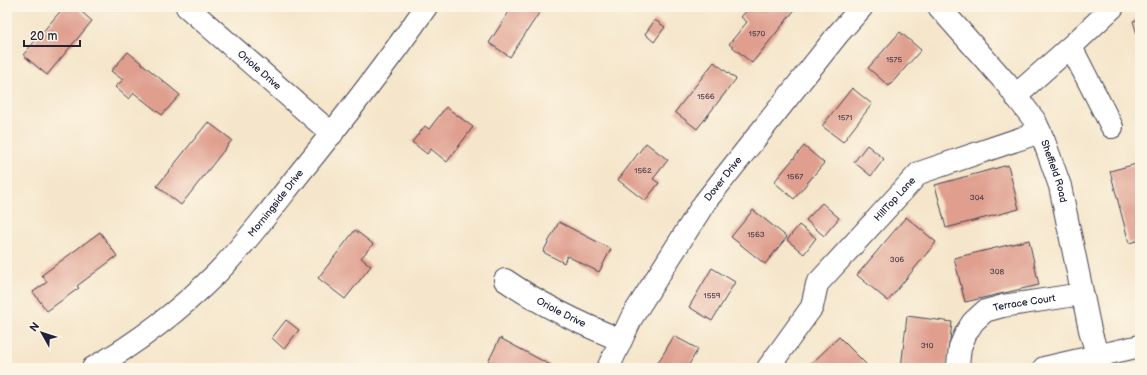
<svg xmlns="http://www.w3.org/2000/svg" width="1147" height="375" font-family="'Balsamiq Sans',sans-serif">
<rect width="100%" height="100%" fill="#fcf5e5"/>
<filter id="ink" filterUnits="userSpaceOnUse"><feTurbulence type="fractalNoise" baseFrequency=".025" numOctaves="2"/><feDisplacementMap in="SourceGraphic" scale="8" xChannelSelector="R" yChannelSelector="G"/><feConvolveMatrix kernelMatrix="1 2 1 2 8 2 1 2 1" color-interpolation-filters="sRGB"/></filter>
<filter id="wash" filterUnits="userSpaceOnUse"><feTurbulence type="fractalNoise" baseFrequency=".012" numOctaves="4" result="noise"/><feDisplacementMap in="SourceGraphic" scale="16" xChannelSelector="R" yChannelSelector="G"/><feGaussianBlur stdDeviation="0.9" result="paint"/><feColorMatrix in="noise" values="0 0 0 0 0 0 0 0 0 0 0 0 0 0 0 0 0 1.4 0 .05"/><feComposite in="paint" operator="in"/></filter>
<g filter="url(#wash)">
<rect width="100%" height="100%" fill="#f5e6cb"/>
<g id="blocks">
<g fill="#df9e8e">
<polygon points="64,7 76,7 92,21 47,75 23,55"/>
<polygon points="512,7 543,7 510,57 489,43"/>
<polygon points="750,7 797,7 752,63 729,44 747,22 741,17"/>
<polygon points="1140,19 1140,44 1133,21"/>
<polygon points="655,20 665,27 654,42 645,34"/>
<polygon points="900,32 921,50 889,86 868,68"/>
<polygon points="128,52 180,95 162,115 134,93 129,99 115,87 123,80 111,71"/>
<polygon points="714,62 736,79 697,129 675,112"/>
<polygon points="852,88 872,104 843,142 822,126"/>
<polygon points="446,107 473,127 447,162 431,149 427,154 412,142 425,126 429,129"/>
<polygon points="208,122 232,140 181,205 157,186"/>
<polygon points="646,143 668,160 653,179 659,183 645,201 618,180"/>
<polygon points="867,145 884,159 871,176 854,162"/>
<polygon points="804,146 824,163 794,199 774,182"/>
<polygon points="1140,163 1140,240 1129,243 1110,171"/>
<polygon points="1008,165 1019,209 946,228 935,185"/>
<polygon points="822,203 839,218 824,236 806,220"/>
<polygon points="753,210 787,237 765,264 731,237"/>
<polygon points="906,217 936,242 888,301 857,275"/>
<polygon points="559,222 611,249 599,272 567,256 564,263 543,252"/>
<polygon points="799,225 816,238 804,254 787,240"/>
<polygon points="355,230 373,244 361,258 371,266 345,299 318,278"/>
<polygon points="100,232 117,256 77,286 79,288 47,311 33,292 47,282 42,275"/>
<polygon points="1029,240 1039,285 965,302 954,258"/>
<polygon points="712,268 735,282 712,321 689,307"/>
<polygon points="907,316 952,322 947,368 901,368"/>
<polygon points="286,320 299,330 284,349 272,338"/>
<polygon points="674,336 698,349 687,368 655,368"/>
<polygon points="839,337 866,364 863,368 807,368"/>
<polygon points="500,338 554,367 554,368 491,368 486,366"/>
</g>
</g>
</g>
<g filter="url(#ink)">
<use href="#blocks" fill-opacity="0" stroke="#423f51" stroke-width="1"/>
<g fill="none" stroke-linecap="round" stroke-linejoin="round">
<g stroke="#423f51" stroke-width="24">
<g id="street">
<path id="s1" d="M187 7 332 134"/>
<path id="s2" d="M939 7 1006 83 1035 121 1044 141 1060 186 1090 330 1101 368"/>
<polyline points="1071,47 1112,127"/>
<polyline points="1015,96 1078,40 1113,7"/>
<path id="s3" d="M505 280C540 304 581 324 621 340"/>
<path id="s4" d="M93 368C139 342 180 310 218 272 247 242 273 207 299 174 343 120 386 64 426 7"/>
<path id="s5" d="M608 368 632 317 705 202 838 34 862 7"/>
<path id="s6" d="M768 368 812 307 817 284 919 173 1040 132"/>
<path id="s7" d="M959 368 958 365 960 347 966 333 973 322 985 311 1003 306 1082 294"/>
<polyline points="1044,368 1140,346"/>
</g>
</g>
<use href="#street" stroke="#fff" stroke-width="22"/>
</g>
</g>
<g text-anchor="middle" dominant-baseline="central" stroke-width="3.5" stroke-linejoin="round" paint-order="stroke">
<g font-size="8" fill="#514150">
<text x="757" y="33">1570</text>
<text x="894" y="59">1575</text>
<text x="706" y="96">1566</text>
<text x="845" y="117">1571</text>
<text x="643" y="170">1562</text>
<text x="795" y="176">1567</text>
<text x="977" y="197">304</text>
<text x="756" y="234">1563</text>
<text x="897" y="259">306</text>
<text x="997" y="271">308</text>
<text x="712" y="295">1559</text>
<text x="927" y="345">310</text>
</g>
<g font-size="10" fill="#22223b" stroke="#fcf5e5">
<text stroke="none"><textPath href="#s1" startOffset="96">Oriole Drive</textPath></text>
<text stroke="none"><textPath href="#s2" startOffset="203">Sheffield Road</textPath></text>
<text stroke="none"><textPath href="#s5" startOffset="222">Dover Drive</textPath></text>
<text stroke="none"><textPath href="#s6" startOffset="214">HillTop Lane</textPath></text>
<text stroke="none"><textPath href="#s4" startOffset="248">Morningside Drive</textPath></text>
<text stroke="none"><textPath href="#s7" startOffset="106">Terrace Court</textPath></text>
<text stroke="none"><textPath href="#s3" startOffset="65">Oriole Drive</textPath></text>
</g>
</g>
<rect width="1147" height="375" fill="none" stroke="#fcf5e5" stroke-width="24"/>
<g transform="translate(42 333) rotate(309)" stroke="#fcf5e5" stroke-width="3" paint-order="stroke">
<path d="M0-3L7 15L0 10L-7 15Z" fill="#22223b"/>
<text y="-6" font-size="11" font-weight="bold" text-anchor="middle" fill="#22223b">N</text>
</g>
<path d="M24 40v6h56v-6" fill="none" stroke="#22223b" stroke-width="2"/>
<text x="30" y="40" font-size="12" fill="#22223b" stroke="#fcf5e5" stroke-width="3" paint-order="stroke">20 m</text>
</svg>
